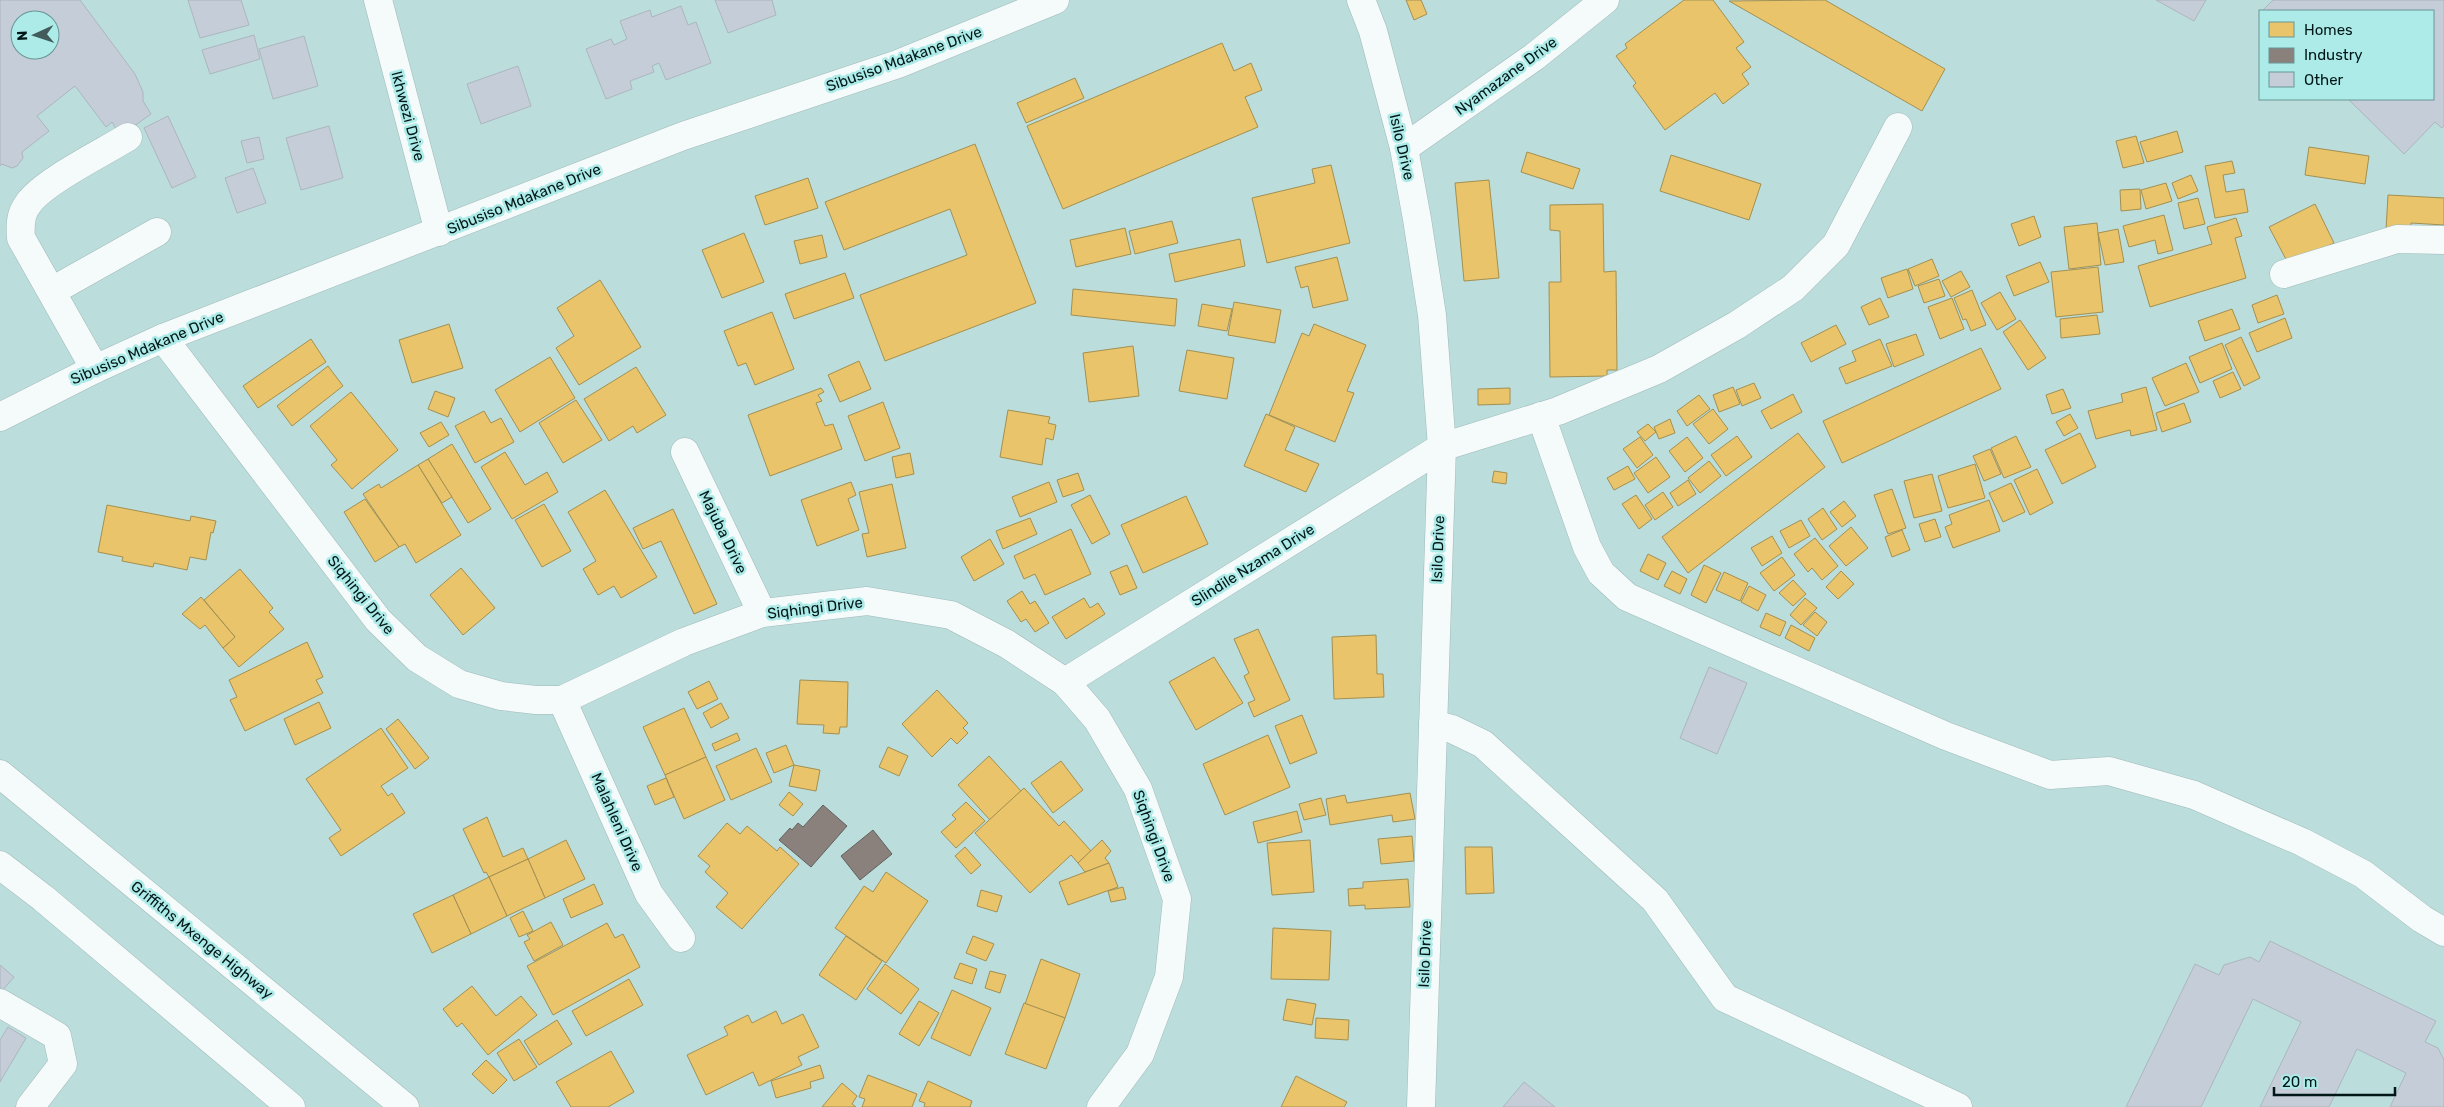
<svg xmlns="http://www.w3.org/2000/svg" width="2444" height="1107" font-family="Rubik,sans-serif">
<rect width="100%" height="100%" fill="#bbdddc"/>
<g fill="#e9c46a" stroke="#a39051">
<polygon points="1406,0 1421,0 1427,14 1414,20"/>
<polygon points="1684,0 1713,0 1744,42 1736,48 1751,67 1742,74 1749,84 1723,104 1715,93 1665,130 1633,86 1636,83 1616,56 1627,48 1625,44"/>
<polygon points="1825,0 1945,69 1922,111 1729,1"/>
<polygon points="1222,43 1234,71 1251,63 1262,90 1245,97 1258,127 1063,209 1027,126"/>
<polygon points="1075,78 1084,98 1026,123 1017,103"/>
<polygon points="2177,131 2183,152 2147,162 2140,142"/>
<polygon points="2136,136 2144,163 2123,168 2116,141"/>
<polygon points="975,144 1036,303 885,361 860,295 967,255 950,209 844,250 825,202"/>
<polygon points="2309,147 2369,156 2365,184 2305,175"/>
<polygon points="1527,152 1580,169 1573,189 1521,172"/>
<polygon points="1671,155 1761,184 1749,220 1660,191"/>
<polygon points="2232,161 2235,173 2223,175 2226,192 2244,189 2248,212 2215,218 2205,166"/>
<polygon points="1331,165 1350,243 1267,263 1252,198 1315,183 1312,169"/>
<polygon points="2191,175 2198,191 2178,199 2172,183"/>
<polygon points="808,178 818,208 765,225 755,196"/>
<polygon points="1489,180 1499,278 1464,281 1455,183"/>
<polygon points="2166,183 2172,201 2146,209 2141,190"/>
<polygon points="2140,189 2141,209 2121,211 2120,190"/>
<polygon points="2388,195 2444,198 2444,225 2411,223 2410,231 2386,230"/>
<polygon points="2198,198 2205,224 2184,229 2178,203"/>
<polygon points="1603,204 1604,272 1616,271 1617,370 1607,370 1607,376 1550,377 1549,282 1561,282 1560,231 1550,230 1550,205"/>
<polygon points="2315,204 2334,243 2289,265 2269,227"/>
<polygon points="2164,215 2173,250 2158,254 2155,240 2129,247 2123,226"/>
<polygon points="2034,216 2041,237 2019,246 2011,224"/>
<polygon points="2236,218 2242,236 2235,238 2246,278 2150,307 2138,266 2212,244 2207,227"/>
<polygon points="1172,221 1178,243 1135,254 1129,231"/>
<polygon points="2097,223 2101,265 2069,269 2064,227"/>
<polygon points="1125,228 1131,254 1076,267 1070,240"/>
<polygon points="2118,229 2124,262 2105,265 2098,233"/>
<polygon points="744,233 764,282 722,298 702,250"/>
<polygon points="822,235 827,257 800,264 794,241"/>
<polygon points="1240,239 1245,266 1175,282 1169,254"/>
<polygon points="1337,257 1348,300 1313,308 1308,286 1301,288 1295,267"/>
<polygon points="1932,259 1939,276 1915,286 1908,269"/>
<polygon points="2040,262 2049,282 2014,296 2006,276"/>
<polygon points="2098,267 2103,312 2056,317 2051,272"/>
<polygon points="1907,269 1913,289 1888,298 1881,278"/>
<polygon points="1961,271 1970,287 1951,297 1942,281"/>
<polygon points="845,273 854,298 794,319 785,294"/>
<polygon points="1939,279 1945,296 1924,303 1918,286"/>
<polygon points="600,280 641,347 579,385 556,348 574,336 557,308"/>
<polygon points="1073,289 1177,299 1175,326 1071,315"/>
<polygon points="1972,290 1986,325 1971,331 1966,319 1963,320 1954,298"/>
<polygon points="2000,292 2016,319 1997,330 1981,303"/>
<polygon points="2277,295 2284,314 2258,323 2252,305"/>
<polygon points="1880,298 1889,317 1869,325 1861,307"/>
<polygon points="1952,298 1964,329 1940,339 1928,307"/>
<polygon points="1234,302 1281,310 1275,343 1228,335"/>
<polygon points="1202,304 1232,309 1227,331 1198,326"/>
<polygon points="2232,309 2240,329 2205,341 2198,321"/>
<polygon points="772,312 794,369 755,385 746,363 738,366 724,331"/>
<polygon points="2097,315 2100,334 2061,338 2060,319"/>
<polygon points="2285,318 2292,338 2257,352 2249,333"/>
<polygon points="2020,320 2046,358 2028,370 2003,332"/>
<polygon points="449,324 463,368 412,383 399,340"/>
<polygon points="1314,324 1366,345 1347,391 1354,393 1335,442 1269,415 1302,333 1309,336"/>
<polygon points="1836,325 1846,344 1811,362 1801,343"/>
<polygon points="1916,334 1924,355 1894,367 1886,344"/>
<polygon points="2241,337 2260,378 2244,386 2225,345"/>
<polygon points="311,339 326,362 258,408 243,386"/>
<polygon points="1880,339 1892,366 1846,384 1839,368 1856,361 1852,351"/>
<polygon points="2222,343 2232,369 2200,383 2189,357"/>
<polygon points="1133,346 1139,396 1089,402 1083,353"/>
<polygon points="1981,348 2001,389 1842,463 1823,421"/>
<polygon points="1187,350 1234,358 1227,399 1179,391"/>
<polygon points="550,357 575,398 520,432 495,390"/>
<polygon points="859,361 871,389 840,402 828,375"/>
<polygon points="2186,363 2199,392 2165,406 2152,378"/>
<polygon points="328,366 343,386 292,426 277,406"/>
<polygon points="636,367 666,415 637,433 633,426 609,441 584,399"/>
<polygon points="2233,372 2241,389 2220,398 2213,381"/>
<polygon points="1754,383 1761,398 1742,406 1736,390"/>
<polygon points="1733,387 1740,404 1719,412 1713,395"/>
<polygon points="2146,387 2157,430 2131,436 2130,430 2096,439 2088,411 2123,402 2121,394"/>
<polygon points="821,388 824,392 818,395 822,401 816,403 825,426 833,424 842,449 770,476 748,415"/>
<polygon points="1510,388 1510,404 1478,405 1478,389"/>
<polygon points="2063,389 2071,408 2052,414 2046,395"/>
<polygon points="435,391 455,398 448,417 428,409"/>
<polygon points="351,392 398,450 352,489 331,465 337,460 310,426"/>
<polygon points="1793,394 1802,412 1771,429 1761,411"/>
<polygon points="1699,395 1710,409 1687,426 1677,411"/>
<polygon points="576,400 602,440 563,463 539,423"/>
<polygon points="883,402 900,448 865,461 848,416"/>
<polygon points="2184,403 2191,422 2162,432 2156,413"/>
<polygon points="1713,409 1728,429 1709,444 1693,424"/>
<polygon points="1008,410 1050,417 1048,423 1056,425 1053,440 1046,438 1042,465 1000,457"/>
<polygon points="484,411 491,423 501,418 514,442 475,463 455,426"/>
<polygon points="1266,414 1295,427 1285,450 1319,464 1306,492 1244,466"/>
<polygon points="2070,414 2078,428 2064,436 2056,422"/>
<polygon points="1670,419 1675,433 1659,439 1654,427"/>
<polygon points="441,422 449,435 429,447 420,433"/>
<polygon points="1648,424 1656,432 1645,441 1637,432"/>
<polygon points="1798,433 1825,467 1688,573 1662,537"/>
<polygon points="2080,433 2096,467 2062,484 2045,450"/>
<polygon points="1737,436 1752,457 1726,476 1711,455"/>
<polygon points="2016,436 2031,467 2004,478 1991,448"/>
<polygon points="1640,437 1653,455 1637,468 1623,449"/>
<polygon points="1687,437 1703,458 1685,472 1669,451"/>
<polygon points="452,444 491,509 468,523 428,459"/>
<polygon points="1990,449 2001,474 1984,481 1973,456"/>
<polygon points="505,452 525,485 547,472 558,492 512,519 481,467"/>
<polygon points="910,453 914,474 896,478 892,457"/>
<polygon points="1656,457 1670,477 1648,493 1634,473"/>
<polygon points="428,459 452,497 442,503 418,465"/>
<polygon points="1709,461 1721,476 1700,493 1688,478"/>
<polygon points="1975,464 1985,498 1948,508 1938,476"/>
<polygon points="418,465 461,535 416,563 405,544 399,547 363,494 379,484 381,488"/>
<polygon points="1628,466 1635,479 1614,490 1607,478"/>
<polygon points="2037,469 2053,503 2030,515 2014,480"/>
<polygon points="1494,471 1507,473 1506,484 1492,482"/>
<polygon points="1078,473 1084,490 1063,497 1057,480"/>
<polygon points="1932,474 1942,511 1914,518 1904,481"/>
<polygon points="1688,480 1696,494 1678,506 1670,493"/>
<polygon points="851,482 856,495 848,499 859,530 817,546 801,500"/>
<polygon points="1049,482 1057,502 1020,517 1012,497"/>
<polygon points="2011,483 2025,512 2003,522 1989,493"/>
<polygon points="892,484 906,548 867,557 862,534 869,533 859,492"/>
<polygon points="1892,489 1906,528 1888,534 1874,495"/>
<polygon points="605,490 657,577 621,598 614,586 598,595 583,569 596,561 568,512"/>
<polygon points="1663,492 1673,507 1655,520 1645,505"/>
<polygon points="1090,495 1110,534 1092,544 1071,505"/>
<polygon points="1636,495 1652,519 1639,529 1622,504"/>
<polygon points="1186,496 1208,544 1143,573 1121,525"/>
<polygon points="365,499 399,547 375,562 344,512"/>
<polygon points="1989,500 2000,531 1953,548 1945,527 1952,524 1949,515"/>
<polygon points="1844,501 1856,516 1842,527 1830,512"/>
<polygon points="544,504 571,551 542,567 515,520"/>
<polygon points="107,505 190,521 191,516 216,521 213,533 211,532 206,560 190,557 187,570 154,563 153,567 122,561 123,557 98,552"/>
<polygon points="1823,508 1837,529 1822,540 1808,519"/>
<polygon points="673,509 717,604 694,614 661,541 643,549 633,528"/>
<polygon points="1030,518 1037,534 1003,549 996,531"/>
<polygon points="1935,519 1941,537 1925,542 1919,524"/>
<polygon points="1801,520 1810,536 1789,548 1780,531"/>
<polygon points="1851,527 1868,548 1846,566 1829,546"/>
<polygon points="1071,529 1091,574 1045,595 1035,574 1024,579 1014,556"/>
<polygon points="1902,530 1910,550 1892,557 1885,537"/>
<polygon points="1772,536 1782,553 1762,566 1751,548"/>
<polygon points="1815,538 1838,566 1822,580 1812,568 1808,572 1794,554"/>
<polygon points="990,539 1004,564 974,581 961,557"/>
<polygon points="1648,554 1666,563 1658,580 1640,571"/>
<polygon points="1782,557 1795,575 1774,591 1760,573"/>
<polygon points="1127,565 1137,588 1120,595 1110,572"/>
<polygon points="1704,565 1721,573 1706,603 1691,595"/>
<polygon points="461,568 495,608 463,635 430,595"/>
<polygon points="240,569 273,608 269,612 284,629 239,667 223,648 235,637 204,600"/>
<polygon points="1672,571 1687,579 1680,594 1664,586"/>
<polygon points="1841,571 1854,584 1838,599 1826,587"/>
<polygon points="1724,572 1748,583 1740,601 1716,590"/>
<polygon points="1793,580 1806,594 1793,606 1779,593"/>
<polygon points="1749,586 1766,595 1758,611 1741,602"/>
<polygon points="1022,591 1030,604 1035,601 1049,623 1035,632 1026,619 1021,622 1007,601"/>
<polygon points="201,597 235,637 223,648 205,625 200,629 182,614"/>
<polygon points="1084,598 1090,608 1098,603 1105,614 1066,639 1052,617"/>
<polygon points="1805,598 1817,608 1801,625 1790,615"/>
<polygon points="1815,612 1827,622 1817,636 1803,625"/>
<polygon points="1766,613 1786,622 1780,636 1760,627"/>
<polygon points="1791,625 1815,638 1809,651 1785,638"/>
<polygon points="1258,629 1290,700 1254,717 1248,703 1255,700 1244,676 1249,673 1234,639"/>
<polygon points="1376,635 1377,674 1383,674 1384,697 1334,699 1332,637"/>
<polygon points="307,642 323,677 316,680 323,693 245,731 230,700 237,697 229,680"/>
<polygon points="1214,657 1243,703 1196,730 1169,682"/>
<polygon points="800,680 848,682 847,727 840,727 839,734 823,733 824,725 797,724"/>
<polygon points="709,681 718,699 697,709 688,692"/>
<polygon points="937,690 968,723 963,728 968,733 957,744 951,738 932,757 902,724"/>
<polygon points="319,702 331,728 295,745 284,719"/>
<polygon points="721,703 729,718 711,728 703,713"/>
<polygon points="684,708 706,757 665,775 643,727"/>
<polygon points="1302,715 1317,753 1290,764 1275,726"/>
<polygon points="398,719 429,758 415,769 386,729"/>
<polygon points="381,728 408,768 381,786 388,796 392,793 405,813 341,856 329,838 341,830 306,779"/>
<polygon points="737,733 740,740 715,751 712,744"/>
<polygon points="1268,735 1290,787 1225,815 1203,764"/>
<polygon points="786,745 794,765 774,773 766,753"/>
<polygon points="888,747 908,756 899,776 879,767"/>
<polygon points="756,748 772,782 731,800 716,766"/>
<polygon points="989,756 1021,791 990,820 958,785"/>
<polygon points="706,757 725,800 684,819 665,775"/>
<polygon points="1061,761 1083,790 1053,813 1031,783"/>
<polygon points="794,765 820,770 816,791 789,786"/>
<polygon points="666,778 674,797 655,805 647,786"/>
<polygon points="1024,788 1059,826 1064,821 1091,851 1078,863 1071,855 1030,893 975,833"/>
<polygon points="789,792 803,804 793,816 779,805"/>
<polygon points="1410,793 1415,819 1393,822 1392,815 1330,825 1326,799 1345,795 1347,803"/>
<polygon points="1321,798 1326,815 1304,820 1299,804"/>
<polygon points="966,802 985,821 956,848 941,832 956,819 952,815"/>
<polygon points="1297,811 1302,832 1258,843 1253,822"/>
<polygon points="487,817 503,857 523,848 528,859 489,877 486,872 484,873 463,829"/>
<polygon points="727,823 740,834 747,826 777,851 780,847 799,864 742,929 716,907 728,893 705,872 710,866 698,856"/>
<polygon points="1412,836 1414,861 1381,864 1378,839"/>
<polygon points="566,840 585,879 545,898 528,859"/>
<polygon points="1102,840 1111,851 1105,858 1109,863 1085,872 1078,863"/>
<polygon points="1310,840 1314,892 1272,895 1267,843"/>
<polygon points="965,847 981,865 971,874 955,856"/>
<polygon points="1465,847 1492,847 1494,893 1466,894"/>
<polygon points="528,859 545,898 507,916 489,877"/>
<polygon points="1109,863 1118,887 1068,905 1059,882"/>
<polygon points="886,872 928,901 886,963 835,928 864,886 873,892"/>
<polygon points="489,877 507,916 471,934 453,895"/>
<polygon points="1408,879 1410,907 1365,909 1365,905 1349,906 1348,889 1363,888 1363,882"/>
<polygon points="594,884 603,904 571,918 563,899"/>
<polygon points="1123,887 1126,899 1111,902 1108,891"/>
<polygon points="981,890 1002,896 997,912 977,906"/>
<polygon points="453,895 471,934 432,953 413,914"/>
<polygon points="523,911 533,931 519,937 510,918"/>
<polygon points="551,922 563,945 534,961 524,942 530,939 527,935"/>
<polygon points="607,923 615,938 623,934 640,967 553,1015 527,966"/>
<polygon points="1273,928 1331,931 1329,980 1271,979"/>
<polygon points="846,936 882,961 856,1000 819,975"/>
<polygon points="973,936 994,944 986,961 966,953"/>
<polygon points="1041,959 1080,974 1065,1018 1025,1004"/>
<polygon points="960,963 977,969 972,984 954,978"/>
<polygon points="885,964 919,989 901,1014 867,989"/>
<polygon points="990,971 1006,975 1000,993 985,988"/>
<polygon points="629,979 643,1005 586,1036 572,1011"/>
<polygon points="472,986 496,1016 521,996 537,1015 488,1055 462,1023 457,1027 443,1009"/>
<polygon points="952,990 991,1008 970,1056 931,1038"/>
<polygon points="1287,999 1316,1004 1312,1025 1283,1020"/>
<polygon points="919,1001 939,1013 919,1046 899,1034"/>
<polygon points="1024,1003 1065,1018 1046,1069 1005,1054"/>
<polygon points="776,1011 782,1024 803,1014 819,1047 798,1057 802,1065 759,1086 753,1072 706,1095 687,1055 728,1035 724,1027 748,1015 752,1023"/>
<polygon points="1316,1018 1349,1020 1348,1040 1315,1038"/>
<polygon points="557,1020 572,1044 539,1065 524,1041"/>
<polygon points="519,1039 537,1067 514,1081 497,1053"/>
<polygon points="611,1051 634,1092 608,1107 571,1107 556,1082"/>
<polygon points="486,1060 507,1080 493,1094 472,1074"/>
<polygon points="820,1065 824,1078 810,1082 811,1088 776,1098 771,1081"/>
<polygon points="868,1075 917,1094 912,1107 862,1107 865,1099 859,1097"/>
<polygon points="1296,1076 1347,1102 1344,1107 1281,1107"/>
<polygon points="928,1081 972,1101 970,1107 924,1107 925,1103 919,1101"/>
<polygon points="842,1083 857,1096 852,1104 856,1107 822,1107"/>
</g>
<g fill="#8a817c" stroke="#61615e">
<polygon points="823,805 847,826 811,867 779,840 790,828 792,830 798,823 803,827"/>
<polygon points="873,830 892,854 860,880 841,856"/>
</g>
<g fill="#c5cdd8" stroke="#acb6bd" fill-rule="evenodd">
<path d="M0 0H80L135 74 143 92V101L151 114 120 136 112 122 106 127 75 86 37 116 49 131 22 152 23 158 17 166 12 168 2 164 0 166ZM20 20H50V50H20Z"/>
<polygon points="188,0 241,0 249,25 200,38"/>
<polygon points="715,0 772,0 776,15 728,33"/>
<polygon points="2156,0 2206,0 2194,21"/>
<polygon points="2273,0 2444,0 2444,126 2442,128 2435,122 2404,154 2348,99 2433,99 2433,11 2262,11"/>
<polygon points="681,6 688,25 696,22 711,63 666,80 659,63 652,66 654,72 630,81 632,89 606,99 586,49 611,39 614,45 627,39 620,21 650,10 652,17"/>
<polygon points="254,35 260,59 210,74 202,50"/>
<polygon points="304,36 318,86 273,99 259,49"/>
<polygon points="518,66 531,106 481,124 467,84"/>
<polygon points="168,116 196,177 172,188 144,128"/>
<polygon points="329,126 343,178 301,190 286,138"/>
<polygon points="259,137 264,159 247,163 241,141"/>
<polygon points="253,168 266,203 237,213 225,178"/>
<polygon points="1709,667 1747,683 1717,754 1680,738"/>
<polygon points="2270,941 2436,1021 2425,1042 2438,1048 2444,1060 2444,1107 2390,1107 2406,1073 2357,1049 2329,1107 2260,1107 2301,1022 2253,999 2201,1107 2126,1107 2195,964 2219,975 2224,965 2250,957 2259,962"/>
<polygon points="0,965 14,977 1,992 0,991"/>
<polygon points="8,1027 26,1038 0,1082 0,1040"/>
<polygon points="1524,1082 1555,1107 1503,1107"/>
</g>
<g fill="none" stroke-linecap="round" stroke-linejoin="round">
<g stroke="#9fbab9" stroke-width="29">
<g id="minor">
<polyline points="378,0 439,232"/>
<polyline points="1361,0 1373,31 1404,148 1417,219 1432,315 1442,447 1421,1107"/>
<polyline points="1404,148 1534,57 1605,0"/>
<polyline points="2284,274 2397,239 2444,240"/>
<polyline points="52,291 157,232"/>
<polyline points="163,338 378,620 417,658 459,684 501,696 536,700 562,700 684,642 762,613 867,601 951,615 1007,644 1065,682 1097,719 1138,789 1177,899 1169,977 1140,1054 1101,1107"/>
<path d="M95 369 21 238C20 226 20 214 28 204 43 182 102 153 128 137"/>
<polyline points="1541,416 1587,547 1601,573 1627,597 1946,736 2050,775 2109,771 2194,795 2302,842 2363,874 2422,919 2444,932"/>
<polyline points="0,417 95,369 163,338 683,136 898,64 1055,0"/>
<polyline points="685,452 762,613"/>
<polyline points="1065,682 1442,447 1558,411 1659,369 1737,325 1793,288 1836,245 1898,127"/>
<polyline points="562,700 649,894 681,938"/>
<polyline points="1433,724 1452,729 1483,744 1655,900 1725,998 1958,1107"/>
<polyline points="0,774 405,1107"/>
<polyline points="0,865 43,898 291,1107"/>
<polyline points="0,1003 57,1036 63,1064 30,1107"/>
</g>
</g>
<use href="#minor" stroke="#f5fafa" stroke-width="28"/>
</g>
<g text-anchor="middle" dominant-baseline="central" stroke-width="5" stroke-linejoin="round" paint-order="stroke">
<g font-size="15" fill="#011717" stroke="#adebe9">
<text transform="translate(904 59) rotate(-20)">Sibusiso Mdakane Drive</text>
<text transform="translate(1506 76) rotate(-36)">Nyamazane Drive</text>
<text transform="translate(408 116) rotate(75)">Ikhwezi Drive</text>
<text transform="translate(1402 147) rotate(77)">Isilo Drive</text>
<text transform="translate(524 199) rotate(-22)">Sibusiso Mdakane Drive</text>
<text transform="translate(147 348) rotate(-23)">Sibusiso Mdakane Drive</text>
<text transform="translate(723 532) rotate(64)">Majuba Drive</text>
<text transform="translate(1438 549) rotate(-88)">Isilo Drive</text>
<text transform="translate(1253 565) rotate(-32)">Slindile Nzama Drive</text>
<text transform="translate(361 595) rotate(51)">Siqhingi Drive</text>
<text transform="translate(815 608) rotate(-7)">Siqhingi Drive</text>
<text transform="translate(617 822) rotate(66)">Malahleni Drive</text>
<text transform="translate(1154 836) rotate(70)">Siqhingi Drive</text>
<text transform="translate(202 940) rotate(39)">Griffiths Mxenge Highway</text>
<text transform="translate(1425 954) rotate(-88)">Isilo Drive</text>
</g>
</g>
<rect x="2259" y="10" width="175" height="90" fill="#adebe9" stroke="#689695"/>
<rect x="2269" y="22" width="25" height="15" fill="#e9c46a" stroke="#689695"/>
<text x="2304" y="35" font-size="15" fill="#011717">Homes</text>
<rect x="2269" y="48" width="25" height="15" fill="#8a817c" stroke="#689695"/>
<text x="2304" y="60" font-size="15" fill="#011717">Industry</text>
<rect x="2269" y="72" width="25" height="15" fill="#c5cdd8" stroke="#689695"/>
<text x="2304" y="85" font-size="15" fill="#011717">Other</text>
<g transform="translate(35 35) rotate(267)"><circle r="24" fill="#adebe9" stroke="#689695"/>
<path d="M0-4L9 19L0 12L-9 19Z" fill="#425c5c"/>
<text y="-8" font-size="14" font-weight="bold" text-anchor="middle" fill="#011717">N</text>
</g>
<path d="M2274 1087v8h121v-8" fill="none" stroke="#011717" stroke-width="2.5"/>
<text x="2282" y="1087" font-size="15" fill="#011717" stroke="#adebe9" stroke-width="4" paint-order="stroke">20 m</text>
</svg>
